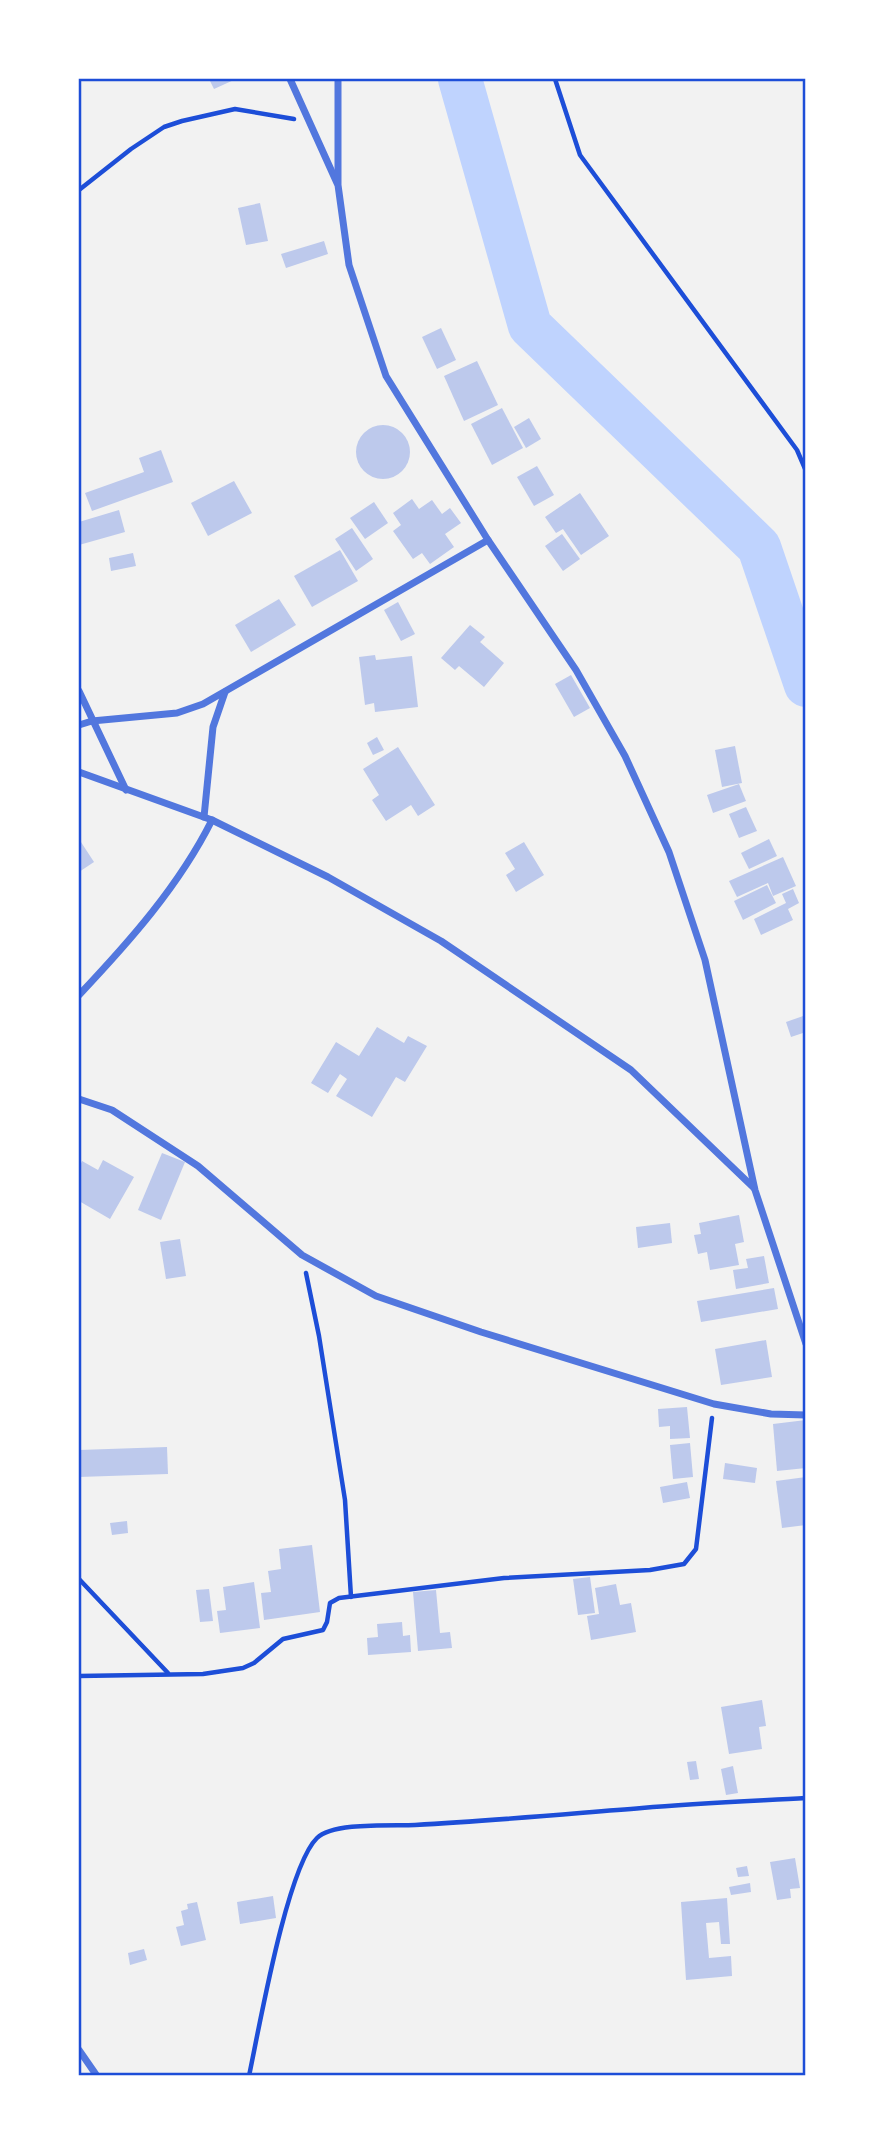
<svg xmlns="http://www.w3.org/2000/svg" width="885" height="2155" font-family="Figtree,sans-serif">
<rect width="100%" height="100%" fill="#f2f2f2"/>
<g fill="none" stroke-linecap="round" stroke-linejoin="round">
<polyline stroke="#bfd3fe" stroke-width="44" points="460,79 530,326 759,547 806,685"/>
</g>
<g fill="#bdc9ec">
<polygon points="209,79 236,79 214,89"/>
<polygon points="260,203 268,241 246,245 238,208"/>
<polygon points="324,241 328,254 286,268 281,254"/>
<polygon points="441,328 456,360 437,369 422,337"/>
<polygon points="477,361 498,405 464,421 444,376"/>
<polygon points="502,408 523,448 492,465 471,424"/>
<polygon points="529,418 541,439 526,448 514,427"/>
<circle cx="383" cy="452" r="27"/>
<polygon points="161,450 173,482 92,511 85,493 144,472 139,458"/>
<polygon points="537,466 554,495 534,506 517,477"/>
<polygon points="234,481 252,513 208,536 191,503"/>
<polygon points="580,493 609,536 581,555 563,529 556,533 545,517"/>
<polygon points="412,499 419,509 432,500 442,514 450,508 461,523 445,534 454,547 430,564 422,553 413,559 393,531 401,525 393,513"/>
<polygon points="374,502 388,523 365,539 350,518"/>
<polygon points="119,510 125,532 79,545 79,522"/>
<polygon points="352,528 373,559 356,571 335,539"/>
<polygon points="562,534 580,559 563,571 545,546"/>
<polygon points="340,550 358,581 312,607 294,576"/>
<polygon points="133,553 136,566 111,571 109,558"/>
<polygon points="279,599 296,625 251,652 235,625"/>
<polygon points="398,602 415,634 401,641 384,610"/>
<polygon points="470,625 485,637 480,642 504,663 484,687 459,666 455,670 441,658"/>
<polygon points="375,655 376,660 412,656 418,707 375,712 374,703 365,705 359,657"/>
<polygon points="571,675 590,708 574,717 555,684"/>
<polygon points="377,737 384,750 373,755 367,743"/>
<polygon points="735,746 742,783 722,787 715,750"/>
<polygon points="398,747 435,805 418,816 411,805 386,821 372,800 379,795 363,769"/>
<polygon points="739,784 746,801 713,813 707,795"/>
<polygon points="746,807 757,831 739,838 729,814"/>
<polygon points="79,839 94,862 79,872"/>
<polygon points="769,839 777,856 749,869 741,853"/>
<polygon points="524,842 544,875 516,892 506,875 515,869 505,853"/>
<polygon points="783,857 796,886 773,896 768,883 737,897 729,881"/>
<polygon points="767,885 776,903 743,920 734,901"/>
<polygon points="793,889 799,903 788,909 793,920 761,935 754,919 786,903 782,894"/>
<polygon points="806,1015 806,1032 791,1037 786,1022"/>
<polygon points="377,1027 404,1043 408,1036 427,1046 405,1082 396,1077 372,1117 336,1096 347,1079 340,1074 328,1093 311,1083 336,1042 359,1056"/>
<polygon points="162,1153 185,1162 161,1220 138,1210"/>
<polygon points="103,1160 134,1177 110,1219 79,1201 79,1168 82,1161 98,1170"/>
<polygon points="739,1215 744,1242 735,1244 739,1265 710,1270 707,1252 698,1254 694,1235 701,1234 699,1223"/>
<polygon points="670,1223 672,1243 638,1248 636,1227"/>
<polygon points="180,1239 186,1276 166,1279 160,1242"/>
<polygon points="764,1256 769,1283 736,1289 733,1270 748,1268 746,1259"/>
<polygon points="774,1288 778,1309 701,1322 697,1301"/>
<polygon points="766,1340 772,1377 721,1385 715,1349"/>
<polygon points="687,1407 690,1438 670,1439 670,1426 659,1427 658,1409"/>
<polygon points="806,1420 806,1468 777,1471 773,1424"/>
<polygon points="690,1443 693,1477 673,1479 670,1445"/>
<polygon points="167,1447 168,1474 79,1477 79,1450"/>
<polygon points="725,1463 757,1468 755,1483 723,1479"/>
<polygon points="806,1477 806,1525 782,1528 776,1481"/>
<polygon points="687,1482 690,1498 663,1503 660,1487"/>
<polygon points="127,1521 128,1533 112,1535 110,1523"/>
<polygon points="312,1545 320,1612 264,1620 261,1593 271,1592 268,1571 281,1569 279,1549"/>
<polygon points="590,1577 595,1613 578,1615 573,1579"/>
<polygon points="254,1582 260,1628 220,1633 217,1611 226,1610 223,1587"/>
<polygon points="616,1584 620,1605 631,1603 636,1632 591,1640 587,1616 599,1614 595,1588"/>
<polygon points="209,1589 213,1621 200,1622 196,1590"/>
<polygon points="436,1590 440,1633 450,1632 452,1648 418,1651 413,1592"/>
<polygon points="402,1622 403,1636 410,1635 411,1652 368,1655 367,1638 378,1637 377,1624"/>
<polygon points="762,1700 766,1726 759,1727 762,1749 729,1754 721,1707"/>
<polygon points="696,1761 699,1779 690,1780 687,1762"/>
<polygon points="733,1766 738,1793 726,1795 721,1769"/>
<polygon points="795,1858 800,1888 790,1889 791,1898 777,1900 770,1862"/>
<polygon points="747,1866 749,1876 738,1877 736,1868"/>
<polygon points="750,1883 751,1892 731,1895 729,1887"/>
<polygon points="273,1896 276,1918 240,1924 237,1902"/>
<polygon points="727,1898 730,1944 721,1944 719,1922 706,1923 709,1958 731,1956 732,1976 686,1980 681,1902"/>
<polygon points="197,1902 206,1940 181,1946 176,1927 184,1925 181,1911 188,1909 187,1904"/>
<polygon points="144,1949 147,1960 130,1965 128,1953"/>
</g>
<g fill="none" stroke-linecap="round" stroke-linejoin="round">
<g stroke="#1d4ed8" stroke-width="4.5">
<polyline points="555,79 580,155 797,450 806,471"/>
<polyline points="79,190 131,149 164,127 182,121 235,109 294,119"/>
<polyline points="306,1273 319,1336 345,1500 351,1597"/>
<polyline points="79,1579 168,1673"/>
<polyline points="79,1676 203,1674 243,1668 254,1663 283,1639 323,1630 327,1622 330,1603 339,1598 504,1578 650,1570 684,1564 696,1549 712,1418"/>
<path d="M249 2076C259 2029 287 1867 317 1838 333 1822 392 1826 415 1825 491 1821 566 1814 642 1808 697 1803 752 1801 806 1798"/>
</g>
<g stroke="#5277de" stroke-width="7">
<polyline points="290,79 337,183"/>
<polyline points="338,79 338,185 349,265 386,376 488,540 576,670 625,756 669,852 705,960 755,1190 806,1344"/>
<polyline points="79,691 126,790"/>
<polyline points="79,725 92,721 177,713 203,704 488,540"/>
<polyline points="79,772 212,820 328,877 441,941 631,1070 754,1188"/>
<polyline points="204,817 213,727 225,692"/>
<path d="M79 995C129 942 179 886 212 820"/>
<polyline points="79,1099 112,1110 198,1166 302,1255 376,1296 481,1332 714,1404 771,1414 806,1415"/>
<polyline points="79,2050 97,2076"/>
</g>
</g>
<rect width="885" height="2155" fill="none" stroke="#ffffff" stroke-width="161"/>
<rect x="80" y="80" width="724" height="1994" fill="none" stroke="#1d4ed8" stroke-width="2.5"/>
</svg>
